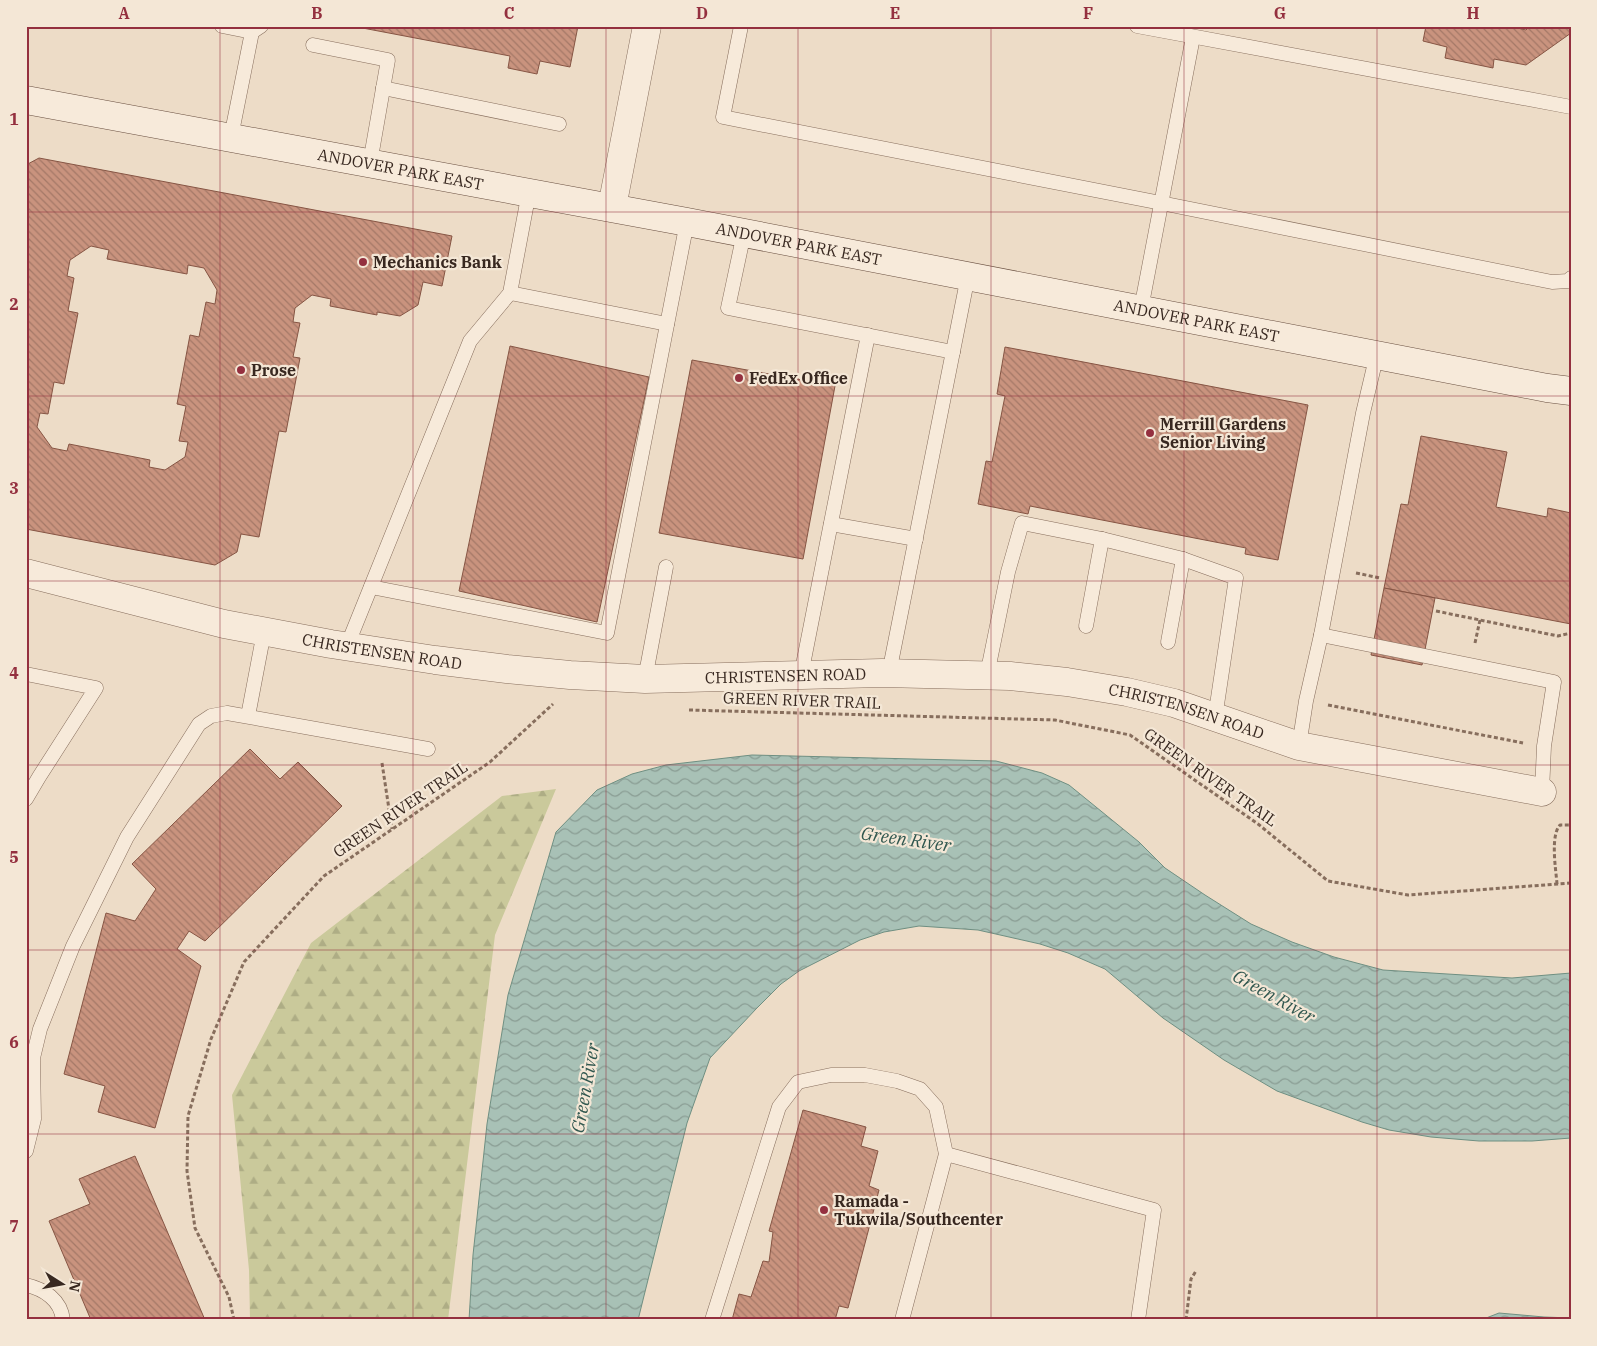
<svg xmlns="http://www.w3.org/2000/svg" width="1597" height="1346" font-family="'IBM Plex Serif',serif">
<defs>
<pattern id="forest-firs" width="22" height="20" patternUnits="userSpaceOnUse" patternTransform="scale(1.25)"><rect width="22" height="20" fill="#cac99b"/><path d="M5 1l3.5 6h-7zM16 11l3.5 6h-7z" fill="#aead85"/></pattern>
<pattern id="water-waves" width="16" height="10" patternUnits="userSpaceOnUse" patternTransform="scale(1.25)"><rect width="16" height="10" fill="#a8c1b6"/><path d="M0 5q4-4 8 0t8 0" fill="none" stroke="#8a9d94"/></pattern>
<pattern id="building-back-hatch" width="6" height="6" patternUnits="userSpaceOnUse" patternTransform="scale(1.25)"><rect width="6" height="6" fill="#c9937e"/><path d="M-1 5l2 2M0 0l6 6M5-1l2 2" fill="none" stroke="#a47867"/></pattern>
</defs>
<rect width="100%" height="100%" fill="#eddcc7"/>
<polygon fill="url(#forest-firs)" points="556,789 495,935 448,1320 250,1320 249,1270 232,1095 311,943 502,796"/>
<g fill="url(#water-waves)" stroke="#6f8f82">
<polygon points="752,755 996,761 1042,773 1069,785 1139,842 1165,868 1205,895 1251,924 1292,942 1334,957 1383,970 1512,978 1571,973 1571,1138 1532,1141 1479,1141 1431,1137 1389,1130 1362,1122 1277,1091 1224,1060 1163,1018 1105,969 1068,953 1040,944 978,930 919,926 884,932 860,940 799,971 781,984 756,1009 710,1058 687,1123 638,1320 469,1320 473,1255 487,1124 508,995 556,832 597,790 632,774 666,765"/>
<polygon points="1499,1313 1544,1317 1571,1318 1571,1320 1481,1320"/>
</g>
<g fill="url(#building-back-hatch)" stroke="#865544" fill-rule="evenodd">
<polygon points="352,26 578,26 570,67 540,61 537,74 508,68 510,56"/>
<polygon points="1426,26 1509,26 1526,30 1530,26 1571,26 1571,33 1526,65 1494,59 1493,68 1445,58 1447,47 1423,41"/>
<path d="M39 158 452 236 442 286 423 282 418 305 400 316 377 312V315L330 306 331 299 312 295 295 308 293 322 300 323 293 357 300 358 286 432 279 431 259 537 241 534 237 552 215 565 26 529V165ZM91 246 109 250 107 259 187 274 188 265 204 268 217 290 215 304 206 302 199 337 190 335 177 404 186 406 179 441 188 442 185 457 165 470 149 467 150 460 69 444 67 451 52 448 37 427 40 413 48 414 54 382 64 384 78 313 68 311 74 278 67 276 70 260Z"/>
<polygon points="510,346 649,377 597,622 459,591"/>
<polygon points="1005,347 1308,405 1278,560 1245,554 1246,548 1030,506 1028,514 978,504 986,461 992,462 1005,396 997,394"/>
<polygon points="692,360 835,386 803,559 659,533"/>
<polygon points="1421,436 1507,452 1496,507 1547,517 1548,508 1571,513 1571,624 1384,588 1401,504 1408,505"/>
<polygon points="1384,588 1435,598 1422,665 1371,655"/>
<polygon points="250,749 280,779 298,762 342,806 205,941 189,931 177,949 201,966 155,1128 98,1112 105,1086 64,1074 106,913 135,921 156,889 132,864"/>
<polygon points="803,1110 866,1127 861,1146 878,1151 869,1186 879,1190 848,1308 839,1306 835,1320 732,1320 739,1294 751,1297 763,1261 769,1262 773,1232 769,1231"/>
<polygon points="135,1156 205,1320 91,1320 49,1221 90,1204 79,1179"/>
</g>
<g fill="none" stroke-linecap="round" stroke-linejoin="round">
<g stroke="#876e5d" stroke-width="15">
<g id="lane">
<polyline points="222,26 252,32 261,26"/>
<polyline points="741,26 723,117 1161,203 1552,282 1568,281 1571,278"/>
<polyline points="1137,26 1571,107"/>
<polyline points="313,45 388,60 370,163"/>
<polyline points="383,88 559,124"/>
<polyline points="231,137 252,32"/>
<polyline points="744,233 728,308 953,352"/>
<polyline points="510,293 667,324"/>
<polyline points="1141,309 1193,37"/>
<polyline points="831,524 916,539"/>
<polyline points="371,587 607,633 687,222"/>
<polyline points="1086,626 1102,539"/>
<polyline points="1321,635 1554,682 1544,746 1542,792"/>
<polyline points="1168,642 1183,559"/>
<polyline points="347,646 470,341 510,293 529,192"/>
<polyline points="889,673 968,276"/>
<polyline points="26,674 96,688 39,777 26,799"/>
<polyline points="801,675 868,335"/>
<polyline points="987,675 1008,572 1022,523 1102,539 1183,559 1236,578 1215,718"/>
<polyline points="645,679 666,567"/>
<polyline points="248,716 264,632"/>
<polyline points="1299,746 1306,701 1321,635 1363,413 1377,354"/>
<polyline points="26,1151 34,1119 33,1058 40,1029 73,946 127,837 199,724 211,716 227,713 428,749"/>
<path d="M26 1285C44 1289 61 1300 63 1320"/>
<polyline points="712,1320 779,1107 798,1082 831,1075 865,1075 897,1081 920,1089 936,1107 946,1154"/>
<polyline points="902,1320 946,1154 1154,1210 1138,1320"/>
</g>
</g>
<g stroke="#876e5d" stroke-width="29">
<g id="street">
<polyline points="612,207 647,26"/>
<path id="s1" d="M26 573 224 624 331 644 435 660 507 669 570 675 645 679 882 673 1010 676 1067 682 1127 692 1174 703 1299 746 1542 792"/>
</g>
</g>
<g stroke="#694f40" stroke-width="29">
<g id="secondary">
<path id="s2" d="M26 100 687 222 1547 388 1571 391"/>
</g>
</g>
<g stroke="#876e5d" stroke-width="3" stroke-dasharray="4 2.5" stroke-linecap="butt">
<polyline points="1570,456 1571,457"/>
<polyline points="1356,573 1380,578"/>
<polyline points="1436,611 1558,636 1571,633"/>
<polyline points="1475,643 1480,620"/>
<polyline points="1328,705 1523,743"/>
<polyline points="689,710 1055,720 1130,735 1258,824 1328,881 1408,895 1571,883"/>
<polyline points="382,763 392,829"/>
<path d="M1557 884C1556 870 1550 836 1560 825H1571"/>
<polyline points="234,1320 229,1297 195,1228 187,1171 188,1116 211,1039 244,962 324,876 490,762 553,704"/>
<polyline points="1186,1320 1191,1279 1196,1271"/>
</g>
<use href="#lane" stroke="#f7eada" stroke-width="14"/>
<use href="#street" stroke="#f7eada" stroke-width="28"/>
<use href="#secondary" stroke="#f7eada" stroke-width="28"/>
</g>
<path fill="none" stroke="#94303f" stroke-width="1" stroke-opacity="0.55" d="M220 26V1320M413 26V1320M606 26V1320M798 26V1320M991 26V1320M1184 26V1320M1377 26V1320M26 212H1571M26 396H1571M26 581H1571M26 765H1571M26 950H1571M26 1134H1571"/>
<g fill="#94303f" stroke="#f4e7d6" stroke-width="2">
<circle cx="363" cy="262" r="5"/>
<circle cx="241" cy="370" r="5"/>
<circle cx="739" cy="378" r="5"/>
<circle cx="1150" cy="433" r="5"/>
<circle cx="824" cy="1210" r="5"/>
</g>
<g text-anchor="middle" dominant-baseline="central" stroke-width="4.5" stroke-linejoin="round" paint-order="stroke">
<g font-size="16" fill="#382820" stroke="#f4e7d6">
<text stroke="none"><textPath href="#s2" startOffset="381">ANDOVER PARK EAST</textPath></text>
<text stroke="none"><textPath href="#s2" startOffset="786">ANDOVER PARK EAST</textPath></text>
<text stroke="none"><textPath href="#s2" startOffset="1191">ANDOVER PARK EAST</textPath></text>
<text stroke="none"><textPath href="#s1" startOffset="365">CHRISTENSEN ROAD</textPath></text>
<text stroke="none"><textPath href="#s1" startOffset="770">CHRISTENSEN ROAD</textPath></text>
<text transform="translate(802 700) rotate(2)">GREEN RIVER TRAIL</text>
<text stroke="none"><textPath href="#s1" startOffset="1175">CHRISTENSEN ROAD</textPath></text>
<text transform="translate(1211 777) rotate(35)">GREEN RIVER TRAIL</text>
<text transform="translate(400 809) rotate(-34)">GREEN RIVER TRAIL</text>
</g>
<g font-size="16" font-weight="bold" fill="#382820" stroke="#f4e7d6" text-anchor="start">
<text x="373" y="262">Mechanics Bank</text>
<text x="251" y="370">Prose</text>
<text x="749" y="378">FedEx Office</text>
<text x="1160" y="424">Merrill Gardens<tspan x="1160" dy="18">Senior Living</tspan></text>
<text x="834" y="1201">Ramada -<tspan x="834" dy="18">Tukwila/Southcenter</tspan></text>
</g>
<g font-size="18" font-style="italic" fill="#30574f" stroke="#f4e7d6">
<text transform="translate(906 839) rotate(8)">Green River</text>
<text transform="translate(1274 996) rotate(29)">Green River</text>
<text transform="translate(585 1088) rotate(-80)">Green River</text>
</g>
</g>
<rect width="1597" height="1346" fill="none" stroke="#f4e7d6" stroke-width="55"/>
<g transform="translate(62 1284) rotate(101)" stroke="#f4e7d6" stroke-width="4" paint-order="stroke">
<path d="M0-4L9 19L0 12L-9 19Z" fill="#382820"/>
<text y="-8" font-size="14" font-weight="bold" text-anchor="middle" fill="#382820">N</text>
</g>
<rect x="28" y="28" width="1542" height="1290" fill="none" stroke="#94303f" stroke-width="2"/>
<g font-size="16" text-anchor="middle" font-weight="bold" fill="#94303f">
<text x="124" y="19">A</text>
<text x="317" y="19">B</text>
<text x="509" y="19">C</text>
<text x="702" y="19">D</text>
<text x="895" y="19">E</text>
<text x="1088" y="19">F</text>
<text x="1280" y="19">G</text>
<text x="1473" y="19">H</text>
<text x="14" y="125">1</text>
<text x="14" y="310">2</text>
<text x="14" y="494">3</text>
<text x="14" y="679">4</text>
<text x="14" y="863">5</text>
<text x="14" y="1048">6</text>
<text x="14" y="1232">7</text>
</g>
</svg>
